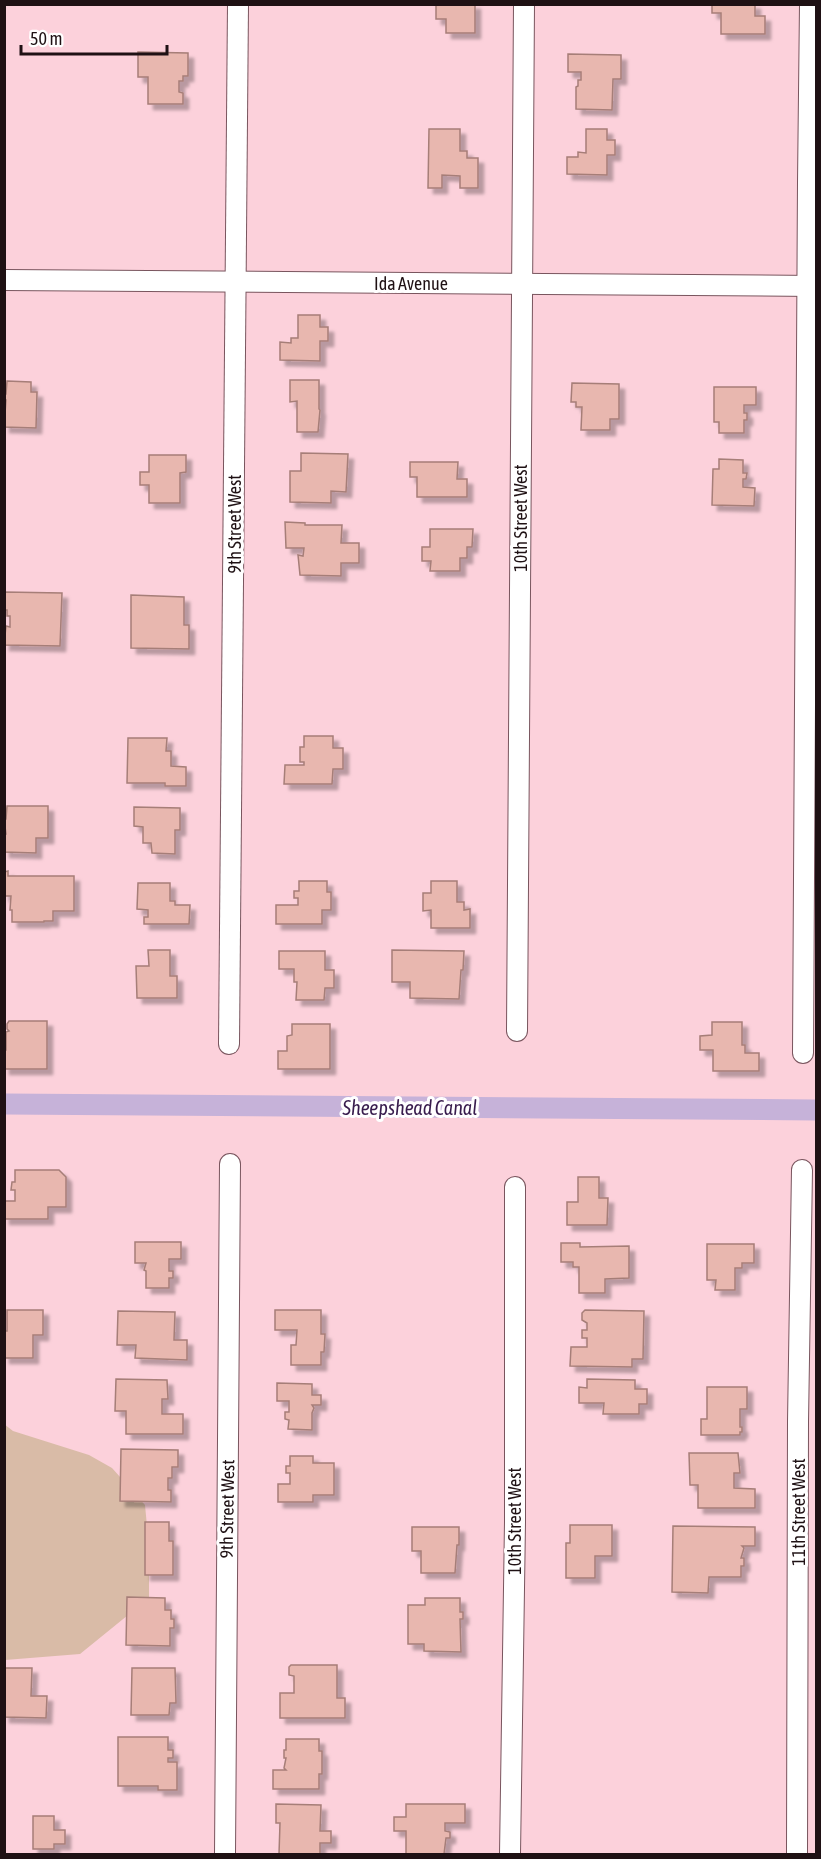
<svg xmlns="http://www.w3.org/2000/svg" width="821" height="1859" font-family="'Asap Condensed',sans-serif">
<defs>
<filter id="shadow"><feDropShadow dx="5.5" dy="5.5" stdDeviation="1.5" flood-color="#0004"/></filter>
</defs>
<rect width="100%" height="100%" fill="#fcd1db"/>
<polygon fill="#d9bba7" points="4,1424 13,1431 89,1455 112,1468 145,1505 149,1547 149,1598 80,1654 5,1660"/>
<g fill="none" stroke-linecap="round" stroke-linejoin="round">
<polyline stroke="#c6b2d9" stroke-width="21" points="4,1104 816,1110"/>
</g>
<g fill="#e8b7af" stroke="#a67e78" stroke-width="1.5" filter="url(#shadow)">
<polygon points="436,4 475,4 475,33 446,33 446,19 436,19"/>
<polygon points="712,4 755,4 755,16 765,16 765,34 721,34 721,13 712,13"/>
<polygon points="138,52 188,53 188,76 183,76 183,81 179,81 179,92 183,93 183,104 148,104 148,77 138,77"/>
<polygon points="568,54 621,55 621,79 613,79 612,110 576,109 576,87 578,86 578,80 581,80 581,72 568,72"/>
<polygon points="429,129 460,129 460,151 467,151 467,158 478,158 478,188 460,188 460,176 442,175 442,188 428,188"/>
<polygon points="586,129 607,129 607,140 615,140 615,155 607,155 607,175 567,174 567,157 578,157 578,152 586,153"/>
<polygon points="298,315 320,315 320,327 328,327 328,341 320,341 320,361 280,360 280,342 291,343 291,338 298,338"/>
<polygon points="290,380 319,380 319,409 320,410 318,432 297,432 297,401 290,402"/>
<polygon points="7,381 31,382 31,392 37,392 36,428 4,427 6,400 4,400 4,394 6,394"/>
<polygon points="572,383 619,384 619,419 610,419 610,430 581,430 582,407 576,407 576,402 571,402"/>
<polygon points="714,387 756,387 756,405 744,405 744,413 747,413 747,420 744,420 744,433 719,433 719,422 714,422"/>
<polygon points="301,453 348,454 346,492 331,491 331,503 290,502 290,471 301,471"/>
<polygon points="149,455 186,455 186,472 180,473 180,503 149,503 149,485 140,485 140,472 149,472"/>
<polygon points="719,459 743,460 743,473 747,473 746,479 743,479 743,487 755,488 754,506 712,505 713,469 719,469"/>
<polygon points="410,462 458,462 457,479 467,479 467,497 417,497 417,477 410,477"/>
<polygon points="285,522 305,523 305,525 342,525 341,543 359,543 359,563 341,563 341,576 300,575 298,555 303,556 304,548 286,548"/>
<polygon points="430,529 473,529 472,547 467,547 467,558 460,558 460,571 430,571 431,561 422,561 422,547 430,547"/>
<polygon points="4,592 62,593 60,646 4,645 6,626 10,627 10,616 7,616 7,610 4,610"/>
<polygon points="131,595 184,597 184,625 189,625 189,649 131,648"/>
<polygon points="304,736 333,736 333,748 343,748 343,769 333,769 332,784 284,784 285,765 304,765 304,762 300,762 300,747 304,747"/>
<polygon points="128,738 167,738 166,751 171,751 171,766 186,767 186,786 165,786 165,783 127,783"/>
<polygon points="7,806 48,806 48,838 36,838 36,853 4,852 4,834 6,834 4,819 6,819"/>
<polygon points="134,807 180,808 180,830 175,830 175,854 152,853 151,843 143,843 143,827 134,826"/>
<polygon points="8,871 8,876 74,876 74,911 53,911 53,921 44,921 44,922 12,922 12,910 10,910 11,896 4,896 4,872"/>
<polygon points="299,881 327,881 327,892 331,892 331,910 322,910 322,924 276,924 276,905 298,905 298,898 294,898 294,891 299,891"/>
<polygon points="431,881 457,881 457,902 464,902 464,910 470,909 470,928 431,928 431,910 423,911 423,893 431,893"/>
<polygon points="138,883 170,883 170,901 175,901 175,905 190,905 189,924 144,924 144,917 148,917 148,910 137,909"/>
<polygon points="148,950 170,950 170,976 177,976 177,998 137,998 136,966 149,966"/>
<polygon points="392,950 464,951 463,970 461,970 459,999 410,998 410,982 392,982"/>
<polygon points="279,951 325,951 325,970 334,970 334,988 325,988 324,1000 296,1000 297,982 294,982 294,969 279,969"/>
<polygon points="9,1021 47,1021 47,1069 4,1069 4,1050 6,1050 6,1032 9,1031 7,1029 7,1024"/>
<polygon points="712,1022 742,1022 742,1045 745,1045 745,1053 759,1053 759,1071 713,1071 713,1050 700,1050 700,1036 712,1035"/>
<polygon points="292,1024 330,1024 330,1069 278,1069 278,1051 287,1051 287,1036 292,1035"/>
<polygon points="15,1170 59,1170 66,1177 66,1207 48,1207 48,1219 4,1219 4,1201 15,1201 15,1190 11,1190 12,1182 15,1182"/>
<polygon points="578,1177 599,1177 599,1198 608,1198 607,1225 567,1225 567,1202 578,1202"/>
<polygon points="135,1242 181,1242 181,1259 169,1259 169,1271 173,1271 173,1278 169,1278 169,1288 146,1288 146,1271 144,1270 146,1263 135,1263"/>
<polygon points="561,1243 580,1243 580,1247 629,1246 629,1278 605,1279 605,1293 579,1293 579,1267 573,1267 573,1262 561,1262"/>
<polygon points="707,1244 754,1244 754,1263 742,1263 742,1268 735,1268 735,1290 715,1290 716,1280 707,1280"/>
<polygon points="7,1310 43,1310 43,1335 33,1335 33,1358 4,1358 4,1331 7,1331"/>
<polygon points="275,1310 321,1310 321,1334 325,1334 324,1352 321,1352 321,1365 291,1365 291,1345 296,1345 297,1330 275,1330"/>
<polygon points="585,1310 644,1311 643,1359 632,1359 632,1367 570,1366 571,1347 587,1347 587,1338 582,1338 582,1330 587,1330 587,1323 582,1320 582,1313"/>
<polygon points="118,1311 175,1312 174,1340 187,1340 187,1360 135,1358 136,1345 117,1345"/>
<polygon points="116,1379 167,1380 168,1399 162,1399 162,1414 183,1414 183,1434 126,1434 126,1411 115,1411"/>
<polygon points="587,1379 635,1380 635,1389 647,1389 647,1404 639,1404 639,1414 603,1414 604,1403 579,1403 579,1387 587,1388"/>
<polygon points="277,1383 312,1384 312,1395 321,1395 321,1405 312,1405 314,1408 312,1413 312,1430 288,1429 289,1420 285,1419 285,1412 289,1412 289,1401 277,1401"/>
<polygon points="707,1387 747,1387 747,1409 740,1409 740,1427 742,1427 742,1432 740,1432 740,1435 701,1435 701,1419 707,1419"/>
<polygon points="121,1449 178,1450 178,1467 172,1467 172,1478 168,1478 168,1490 171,1490 171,1502 120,1501"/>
<polygon points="689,1453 738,1453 740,1473 734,1473 734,1488 755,1489 755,1508 698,1508 698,1485 690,1485"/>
<polygon points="290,1456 313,1456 313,1463 334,1463 334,1495 313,1495 313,1502 278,1502 278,1484 290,1484 290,1473 286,1473 286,1466 290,1466"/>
<polygon points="145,1522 169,1522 169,1541 173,1541 173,1575 145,1575"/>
<polygon points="570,1525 612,1525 612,1556 595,1556 595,1578 566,1578 566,1543 570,1543"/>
<polygon points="673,1526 755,1527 755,1546 742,1546 744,1548 741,1558 744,1558 744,1566 741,1566 741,1577 709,1577 708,1593 672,1592"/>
<polygon points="412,1527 459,1527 459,1545 457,1545 455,1573 421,1573 421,1551 412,1551"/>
<polygon points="127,1597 165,1598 165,1610 171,1610 171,1619 174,1619 174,1628 170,1628 170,1646 126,1645"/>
<polygon points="425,1598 460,1598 460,1612 463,1612 463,1619 460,1619 461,1652 424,1651 424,1644 408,1644 408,1605 425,1605"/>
<polygon points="291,1665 337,1665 337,1698 345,1698 345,1718 280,1718 280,1693 294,1693 294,1676 289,1675 289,1667"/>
<polygon points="4,1668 32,1668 31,1696 47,1696 46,1718 4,1717"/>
<polygon points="132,1668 175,1668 176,1703 170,1703 169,1715 131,1715"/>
<polygon points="118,1737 168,1737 168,1750 173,1750 173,1758 168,1758 168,1762 177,1762 177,1790 158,1790 158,1786 118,1786"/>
<polygon points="286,1739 319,1739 319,1751 322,1751 322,1774 319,1774 319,1789 273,1789 273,1770 286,1770 284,1768 286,1758 284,1758 284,1750 286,1750"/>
<polygon points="276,1804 321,1805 320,1831 331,1831 331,1843 320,1843 320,1854 279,1854 280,1823 276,1823"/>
<polygon points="406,1804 465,1804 465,1823 445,1823 445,1831 450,1832 450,1838 446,1838 444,1854 406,1854 406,1831 394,1831 394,1817 406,1817"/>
<polygon points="33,1816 54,1816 54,1830 65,1830 65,1844 54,1844 54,1849 33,1849"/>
</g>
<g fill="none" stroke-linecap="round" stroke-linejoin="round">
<g stroke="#79555e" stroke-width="22">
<g id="minor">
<polyline points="4,280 816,286"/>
<polyline points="517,1031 524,4"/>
<polyline points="229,1044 238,4"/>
<polyline points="803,1053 808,182 810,4"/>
<polyline points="225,1854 230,1164"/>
<polyline points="510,1854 515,1522 515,1187"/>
<polyline points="797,1854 798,1422 802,1170"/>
</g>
</g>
<use href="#minor" stroke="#fff" stroke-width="20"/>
</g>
<g text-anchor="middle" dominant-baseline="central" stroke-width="6" stroke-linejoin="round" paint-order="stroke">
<g font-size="18" fill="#1f1114" stroke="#fff">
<text x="411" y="283">Ida Avenue</text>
<text transform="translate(520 518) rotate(-90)">10th Street West</text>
<text transform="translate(234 524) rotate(-90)">9th Street West</text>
<text transform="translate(227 1509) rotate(-89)">9th Street West</text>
<text transform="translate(798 1512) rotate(-90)">11th Street West</text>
<text transform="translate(514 1521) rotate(-90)">10th Street West</text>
</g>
<g font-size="20" font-style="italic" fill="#381c4d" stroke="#fff">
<text x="410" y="1107">Sheepshead Canal</text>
</g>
</g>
<rect width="821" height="1859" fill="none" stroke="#1f1114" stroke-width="12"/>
<path d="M21 45v9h146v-9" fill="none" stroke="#1f1114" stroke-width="3"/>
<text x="30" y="45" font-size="18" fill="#1f1114" stroke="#ffffff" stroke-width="4.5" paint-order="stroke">50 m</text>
</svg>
